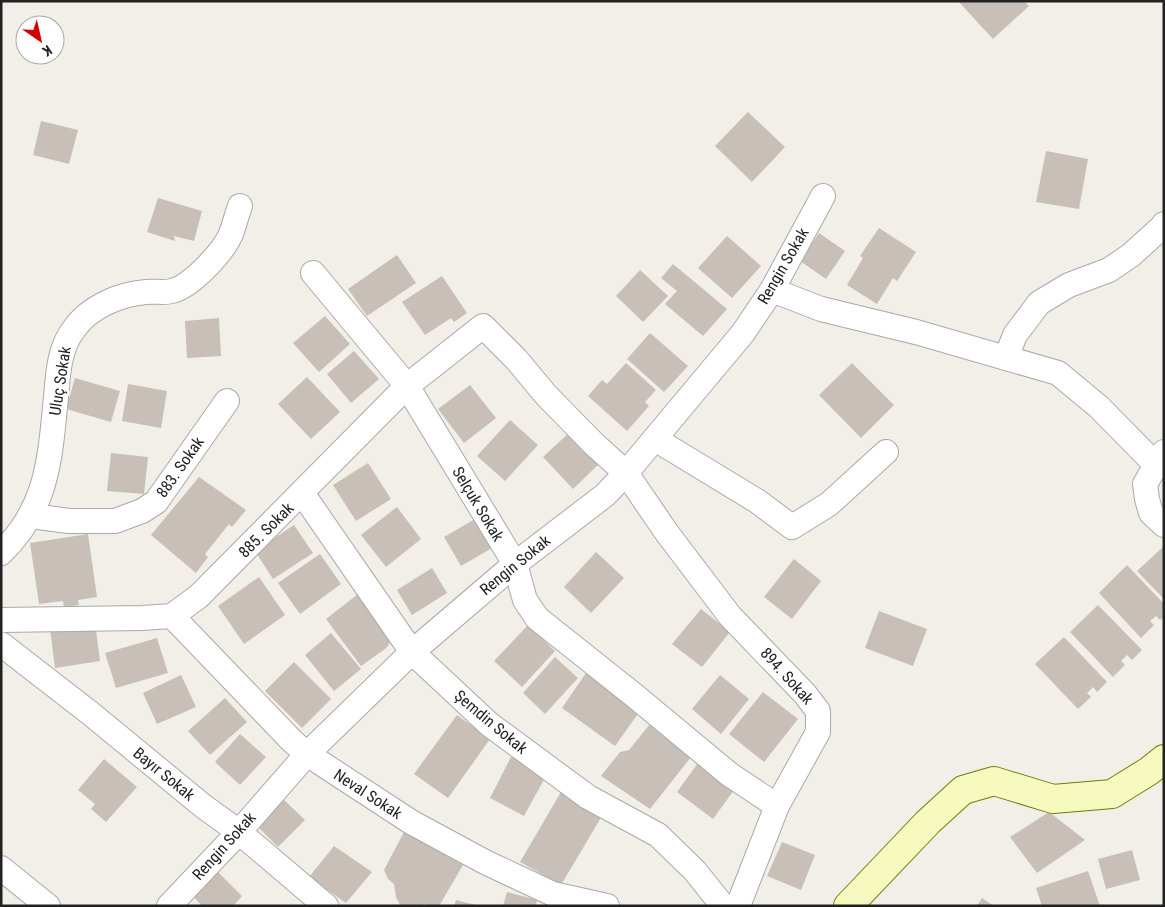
<svg xmlns="http://www.w3.org/2000/svg" width="1165" height="907" font-family="'Roboto Condensed',sans-serif">
<rect width="100%" height="100%" fill="#f2efe9"/>
<g fill="#c7bfb8">
<polygon points="958,1 1024,1 1029,6 993,39"/>
<polygon points="748,112 785,147 752,182 715,146"/>
<polygon points="41,121 78,130 69,164 33,155"/>
<polygon points="1046,151 1088,159 1079,209 1036,202"/>
<polygon points="158,198 202,211 194,241 174,236 175,241 147,232"/>
<polygon points="879,228 916,252 897,281 893,278 877,304 847,285 863,258 860,256"/>
<polygon points="819,233 845,251 826,279 800,261"/>
<polygon points="727,236 761,266 732,298 698,268"/>
<polygon points="397,255 416,283 367,316 348,289"/>
<polygon points="673,264 727,309 703,336 665,304 677,291 661,278"/>
<polygon points="640,270 668,296 643,322 616,296"/>
<polygon points="442,276 467,313 454,322 451,318 425,335 402,302"/>
<polygon points="325,316 350,344 319,372 293,343"/>
<polygon points="219,318 221,356 187,358 185,321"/>
<polygon points="650,333 688,366 664,392 627,359"/>
<polygon points="354,351 379,379 351,403 327,374"/>
<polygon points="626,363 656,390 645,402 649,406 627,431 588,396 602,380 607,384"/>
<polygon points="852,363 894,405 861,438 819,395"/>
<polygon points="307,377 340,412 311,439 278,404"/>
<polygon points="75,378 120,391 111,422 66,409"/>
<polygon points="128,384 167,391 161,428 122,421"/>
<polygon points="470,385 496,418 464,443 438,409"/>
<polygon points="510,420 538,445 505,481 477,456"/>
<polygon points="571,431 601,462 573,489 543,457"/>
<polygon points="111,453 148,457 144,494 107,491"/>
<polygon points="368,463 391,499 356,521 333,485"/>
<polygon points="199,477 246,510 232,527 229,524 205,554 208,557 196,573 151,535"/>
<polygon points="397,507 421,539 386,567 361,535"/>
<polygon points="475,519 492,548 461,566 444,537"/>
<polygon points="294,525 313,553 273,579 255,551"/>
<polygon points="88,534 97,597 78,600 79,605 64,607 63,601 39,604 30,543"/>
<polygon points="1164,546 1164,599 1137,571"/>
<polygon points="596,552 624,578 591,613 564,587"/>
<polygon points="320,554 341,584 300,614 278,583"/>
<polygon points="794,559 821,581 792,619 764,597"/>
<polygon points="1127,565 1164,604 1164,617 1160,620 1156,616 1150,621 1154,625 1141,638 1099,593"/>
<polygon points="432,568 447,593 412,615 397,590"/>
<polygon points="259,577 285,615 244,644 218,606"/>
<polygon points="358,594 390,640 388,646 385,649 361,666 326,619"/>
<polygon points="1098,605 1142,650 1132,660 1127,655 1121,661 1125,665 1113,677 1070,632"/>
<polygon points="701,609 730,632 702,667 672,644"/>
<polygon points="879,611 927,629 913,666 865,648"/>
<polygon points="95,623 100,661 55,668 50,629"/>
<polygon points="528,625 555,651 522,687 494,661"/>
<polygon points="331,633 361,669 334,691 305,655"/>
<polygon points="1064,637 1107,682 1097,692 1093,687 1087,693 1091,697 1078,709 1035,664"/>
<polygon points="157,638 168,673 116,688 105,653"/>
<polygon points="555,657 578,678 545,714 523,693"/>
<polygon points="294,662 331,699 302,728 265,691"/>
<polygon points="586,673 640,711 615,746 562,708"/>
<polygon points="181,675 196,707 157,724 143,693"/>
<polygon points="720,675 749,699 721,734 692,709"/>
<polygon points="763,692 798,719 764,762 729,734"/>
<polygon points="225,698 247,722 210,755 188,731"/>
<polygon points="457,715 490,739 448,798 414,774"/>
<polygon points="650,724 691,757 650,809 601,776 620,752 629,750"/>
<polygon points="240,734 266,757 240,785 215,762"/>
<polygon points="511,757 546,776 524,816 490,798"/>
<polygon points="104,759 137,787 106,822 91,809 95,804 78,790"/>
<polygon points="698,763 734,790 713,819 677,792"/>
<polygon points="561,792 602,816 561,885 520,862"/>
<polygon points="282,798 305,820 278,847 256,825"/>
<polygon points="1049,812 1085,840 1037,873 1010,837"/>
<polygon points="404,832 463,865 439,906 431,906 424,904 421,906 400,905 396,897 394,884 388,879 384,870"/>
<polygon points="782,842 815,855 801,890 767,876"/>
<polygon points="334,846 372,872 346,903 309,877"/>
<polygon points="1132,850 1140,880 1106,889 1098,859"/>
<polygon points="214,868 242,896 233,906 202,906 190,893"/>
<polygon points="1088,871 1100,906 1042,906 1036,888"/>
<polygon points="507,892 537,900 536,906 503,906"/>
<polygon points="982,898 994,906 977,906"/>
<polygon points="456,900 476,905 476,906 454,906"/>
</g>
<g fill="none" stroke-linecap="round" stroke-linejoin="round">
<g stroke="#a9a9a9" stroke-width="26">
<g id="street">
<polyline points="313,273 407,386 515,564 525,600 537,618 635,696 729,774 777,806"/>
<polyline points="772,290 821,309 916,332 1058,373 1099,407 1156,465"/>
<polyline points="1006,358 1015,335 1039,303 1069,285 1109,270 1131,255 1162,227 1164,224"/>
<polyline points="655,439 757,501 792,527 829,504 886,452"/>
<polyline points="1164,452 1145,484 1147,499 1151,513 1164,525"/>
<polyline points="302,493 412,652 489,724 588,797 658,835 695,871 723,906"/>
<polyline points="31,516 69,521 115,521 142,511 156,502 227,401"/>
<path d="M1 553C48 508 50 458 56 397 58 374 59 348 74 329 89 307 120 294 146 292 154 291 164 293 172 291 192 286 223 252 231 234 234 225 237 215 240 206"/>
<polyline points="172,616 292,741 307,754 411,822 485,862 553,894 607,906"/>
<polyline points="1,620 142,618 172,616 199,596 407,386 483,326 516,359 546,395 594,444 626,473 667,533 730,616 805,694 818,711 818,732 777,806 738,906"/>
<polyline points="1,644 90,713 203,806 239,832 326,906"/>
<polyline points="1,868 48,906"/>
<polyline points="169,906 239,832 307,754 412,652 515,564 605,495 626,473 743,333 772,290 823,196"/>
</g>
</g>
<g stroke="#707d05" stroke-width="30">
<polyline id="secondary" points="848,906 928,822 963,790 994,781 1053,799 1112,794 1149,771 1164,759"/>
</g>
<use href="#street" stroke="#fff" stroke-width="24"/>
<use href="#secondary" stroke="#f7fabf" stroke-width="28"/>
</g>
<g text-anchor="middle" dominant-baseline="central" stroke-width="5" stroke-linejoin="round" paint-order="stroke">
<g font-size="16" fill="#222" stroke="#fff">
<text transform="translate(783 266) rotate(-60)">Rengin Sokak</text>
<text transform="translate(60 381) rotate(-81)">Uluç Sokak</text>
<text transform="translate(180 467) rotate(-55)">883. Sokak</text>
<text transform="translate(478 504) rotate(59)">Selçuk Sokak</text>
<text transform="translate(266 530) rotate(-45)">885. Sokak</text>
<text transform="translate(515 565) rotate(-39)">Rengin Sokak</text>
<text transform="translate(787 676) rotate(48)">894. Sokak</text>
<text transform="translate(491 722) rotate(40)">Şemdin Sokak</text>
<text transform="translate(164 774) rotate(39)">Bayır Sokak</text>
<text transform="translate(368 794) rotate(33)">Neval Sokak</text>
<text transform="translate(224 846) rotate(-48)">Rengin Sokak</text>
</g>
</g>
<rect width="1165" height="907" fill="none" stroke="#222222" stroke-width="5"/>
<g transform="translate(40 40) rotate(146)"><circle r="24" fill="#ffffff" stroke="#a7a7a7"/>
<path d="M0-4L9 19L0 12L-9 19Z" fill="#d40000"/>
<text y="-8" font-size="14" font-weight="bold" text-anchor="middle" fill="#222222">K</text>
</g>
</svg>
